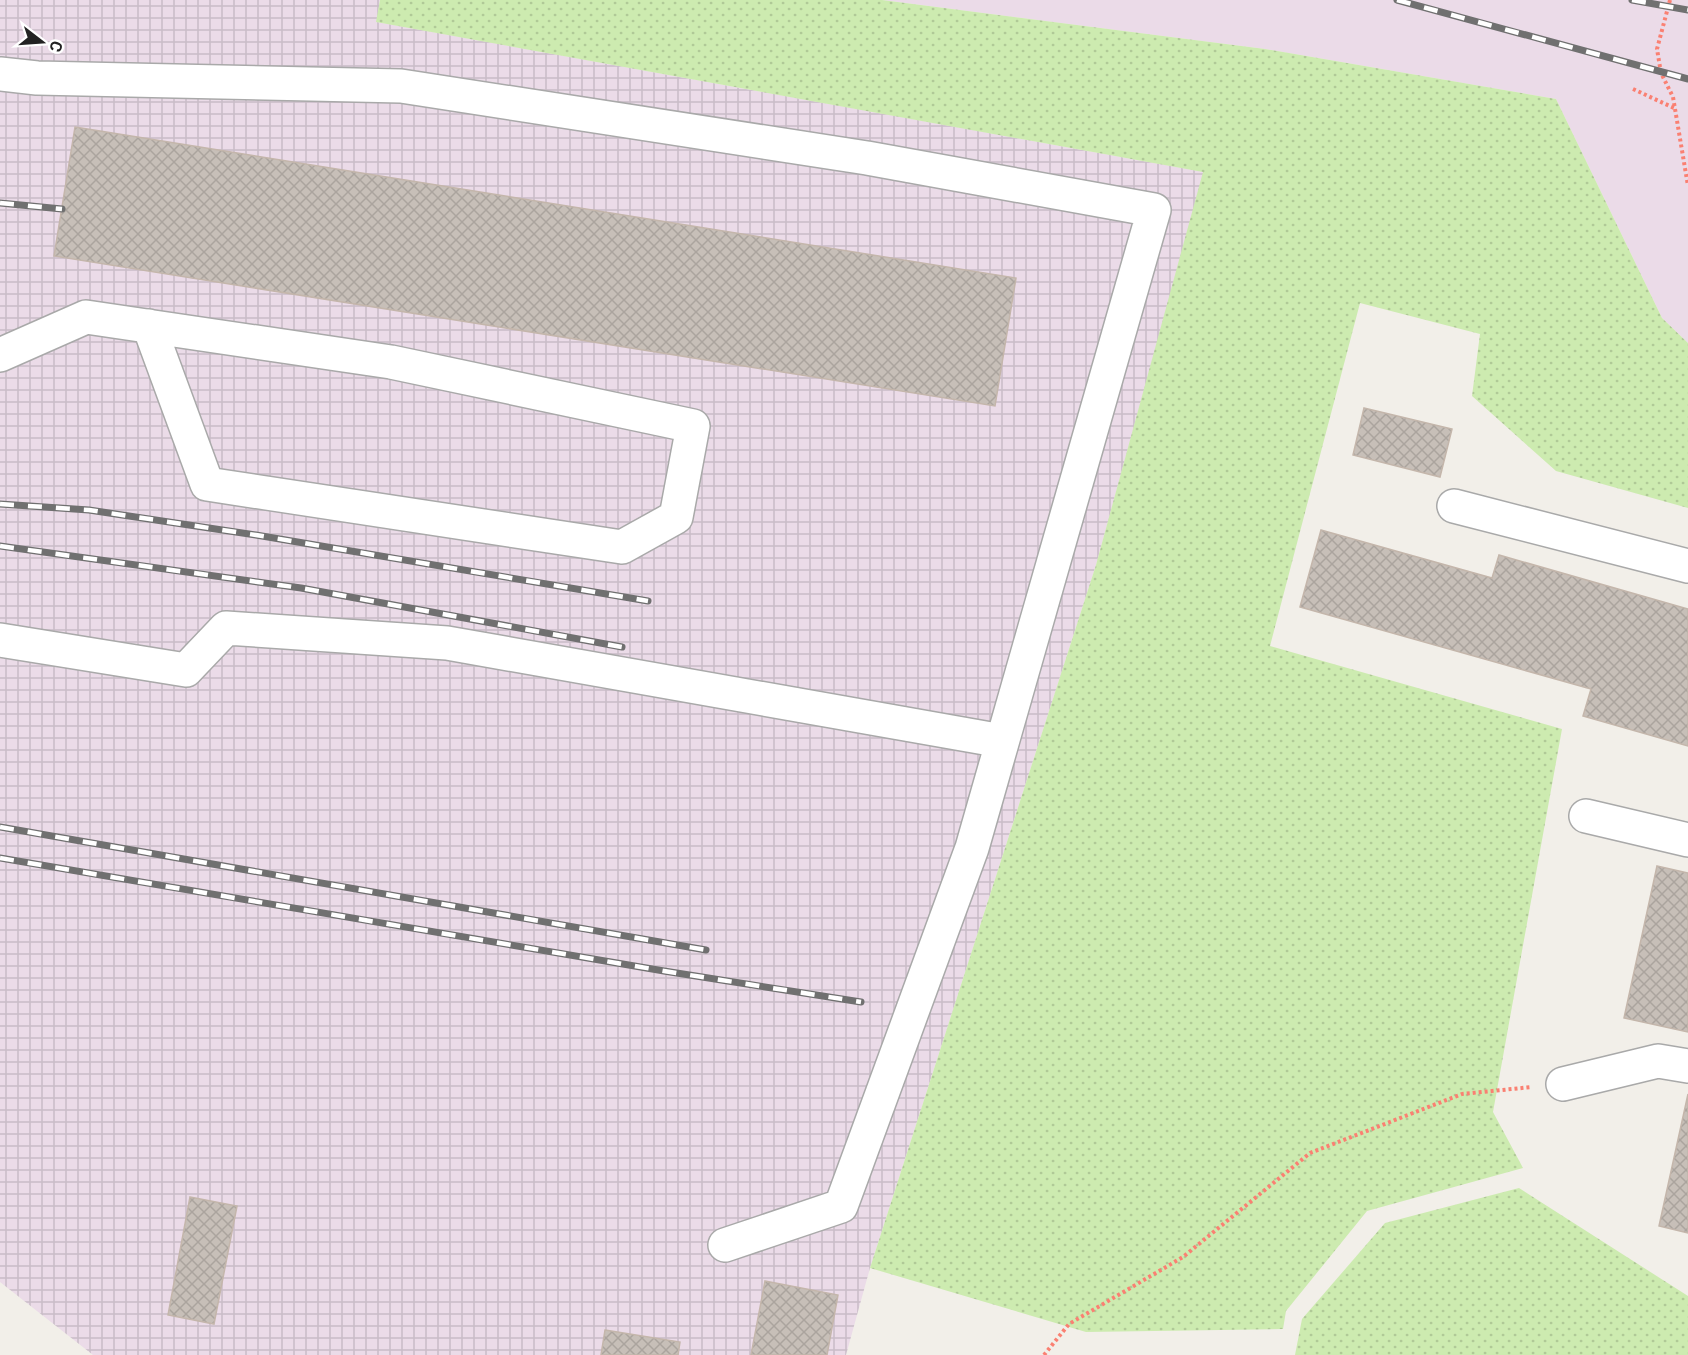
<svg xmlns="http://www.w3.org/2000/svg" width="1688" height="1355" font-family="Roboto,sans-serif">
<defs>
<pattern id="industrial-grid" width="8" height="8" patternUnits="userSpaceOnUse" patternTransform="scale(1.5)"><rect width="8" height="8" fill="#ebdbe8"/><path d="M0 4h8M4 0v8" fill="none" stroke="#c9bcc7"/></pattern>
<pattern id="grass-dots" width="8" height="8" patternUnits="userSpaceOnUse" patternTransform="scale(1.5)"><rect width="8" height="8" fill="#cdebb0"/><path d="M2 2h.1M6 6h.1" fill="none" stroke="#b0c997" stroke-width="1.8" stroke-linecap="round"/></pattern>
<pattern id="building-cross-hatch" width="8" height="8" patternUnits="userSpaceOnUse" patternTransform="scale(1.5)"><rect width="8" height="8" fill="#c7bfb8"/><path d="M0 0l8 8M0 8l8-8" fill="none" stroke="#aba49e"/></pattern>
</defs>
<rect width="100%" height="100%" fill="#f2efe9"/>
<polygon fill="url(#industrial-grid)" points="0,0 380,0 377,22 1204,172 1096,565 870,1268 846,1355 93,1355 0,1282"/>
<polygon fill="#ebdbe8" points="882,0 1688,0 1688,343 1662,318 1556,99 1265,49"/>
<g fill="url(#grass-dots)">
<polygon points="380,0 882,0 1265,49 1556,99 1662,318 1688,343 1688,508 1556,471 1472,396 1480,334 1360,303 1270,646 1562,729 1493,1112 1523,1168 1367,1211 1286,1311 1283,1329 1086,1332 870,1268 1096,565 1203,172 376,22"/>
<polygon points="1519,1188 1688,1296 1688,1355 1295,1355 1302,1319 1385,1223"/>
</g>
<g fill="url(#building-cross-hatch)" stroke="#c4b6ab" stroke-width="1.5">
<polygon points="75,127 1016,278 995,406 54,256"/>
<polygon points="1364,408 1452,429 1440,477 1353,455"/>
<polygon points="1321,530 1492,578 1499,555 1688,609 1688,746 1583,716 1591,689 1300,607"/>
<polygon points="1657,866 1688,873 1688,1032 1624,1018"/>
<polygon points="1688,1094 1688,1233 1659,1226"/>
<polygon points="190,1197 237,1206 214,1324 168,1315"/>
<polygon points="765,1281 838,1295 827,1355 751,1355"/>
<polygon points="605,1330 680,1342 678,1355 601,1355"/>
</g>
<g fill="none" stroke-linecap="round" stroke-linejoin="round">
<g stroke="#a9a9a9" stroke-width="36">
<g id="minor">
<polyline points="0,74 37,78 401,86 867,158 1154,210 972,848 841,1206 725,1245"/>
<polyline points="0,355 86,317 391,362 693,426 676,517 622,547 207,484 149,326"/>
<polyline points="1454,506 1688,566"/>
<polyline points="0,640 186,670 226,628 447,643 1002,741"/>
<polyline points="1586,816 1688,840"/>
<polyline points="1563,1084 1658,1061 1688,1066"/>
</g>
</g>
<g stroke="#fa8072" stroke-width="4" stroke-dasharray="3 3" stroke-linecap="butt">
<polyline points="1670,0 1657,49 1661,73 1673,97 1688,186"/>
<polyline points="1633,89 1674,108"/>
<polyline points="1044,1355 1069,1324 1183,1257 1310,1153 1462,1094 1532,1087"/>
</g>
<use href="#minor" stroke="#fff" stroke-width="33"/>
<g stroke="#707070" stroke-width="7">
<g id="rail">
<polyline points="1397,0 1688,79"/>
<polyline points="1632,0 1688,10"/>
<polyline points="0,203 62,209"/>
<polyline points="0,504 89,510 256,535 648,601"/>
<polyline points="0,546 301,588 622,647"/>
<polyline points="0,827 706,950"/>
<polyline points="0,858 664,971 861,1002"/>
</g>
</g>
<use href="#rail" stroke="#fff" stroke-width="4.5" stroke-dasharray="14" stroke-linecap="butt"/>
</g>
<g transform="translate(42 42) rotate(107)" stroke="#ffffff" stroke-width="4.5" paint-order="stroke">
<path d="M0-4.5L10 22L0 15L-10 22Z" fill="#222222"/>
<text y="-9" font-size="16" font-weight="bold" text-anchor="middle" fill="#222222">С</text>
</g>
</svg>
